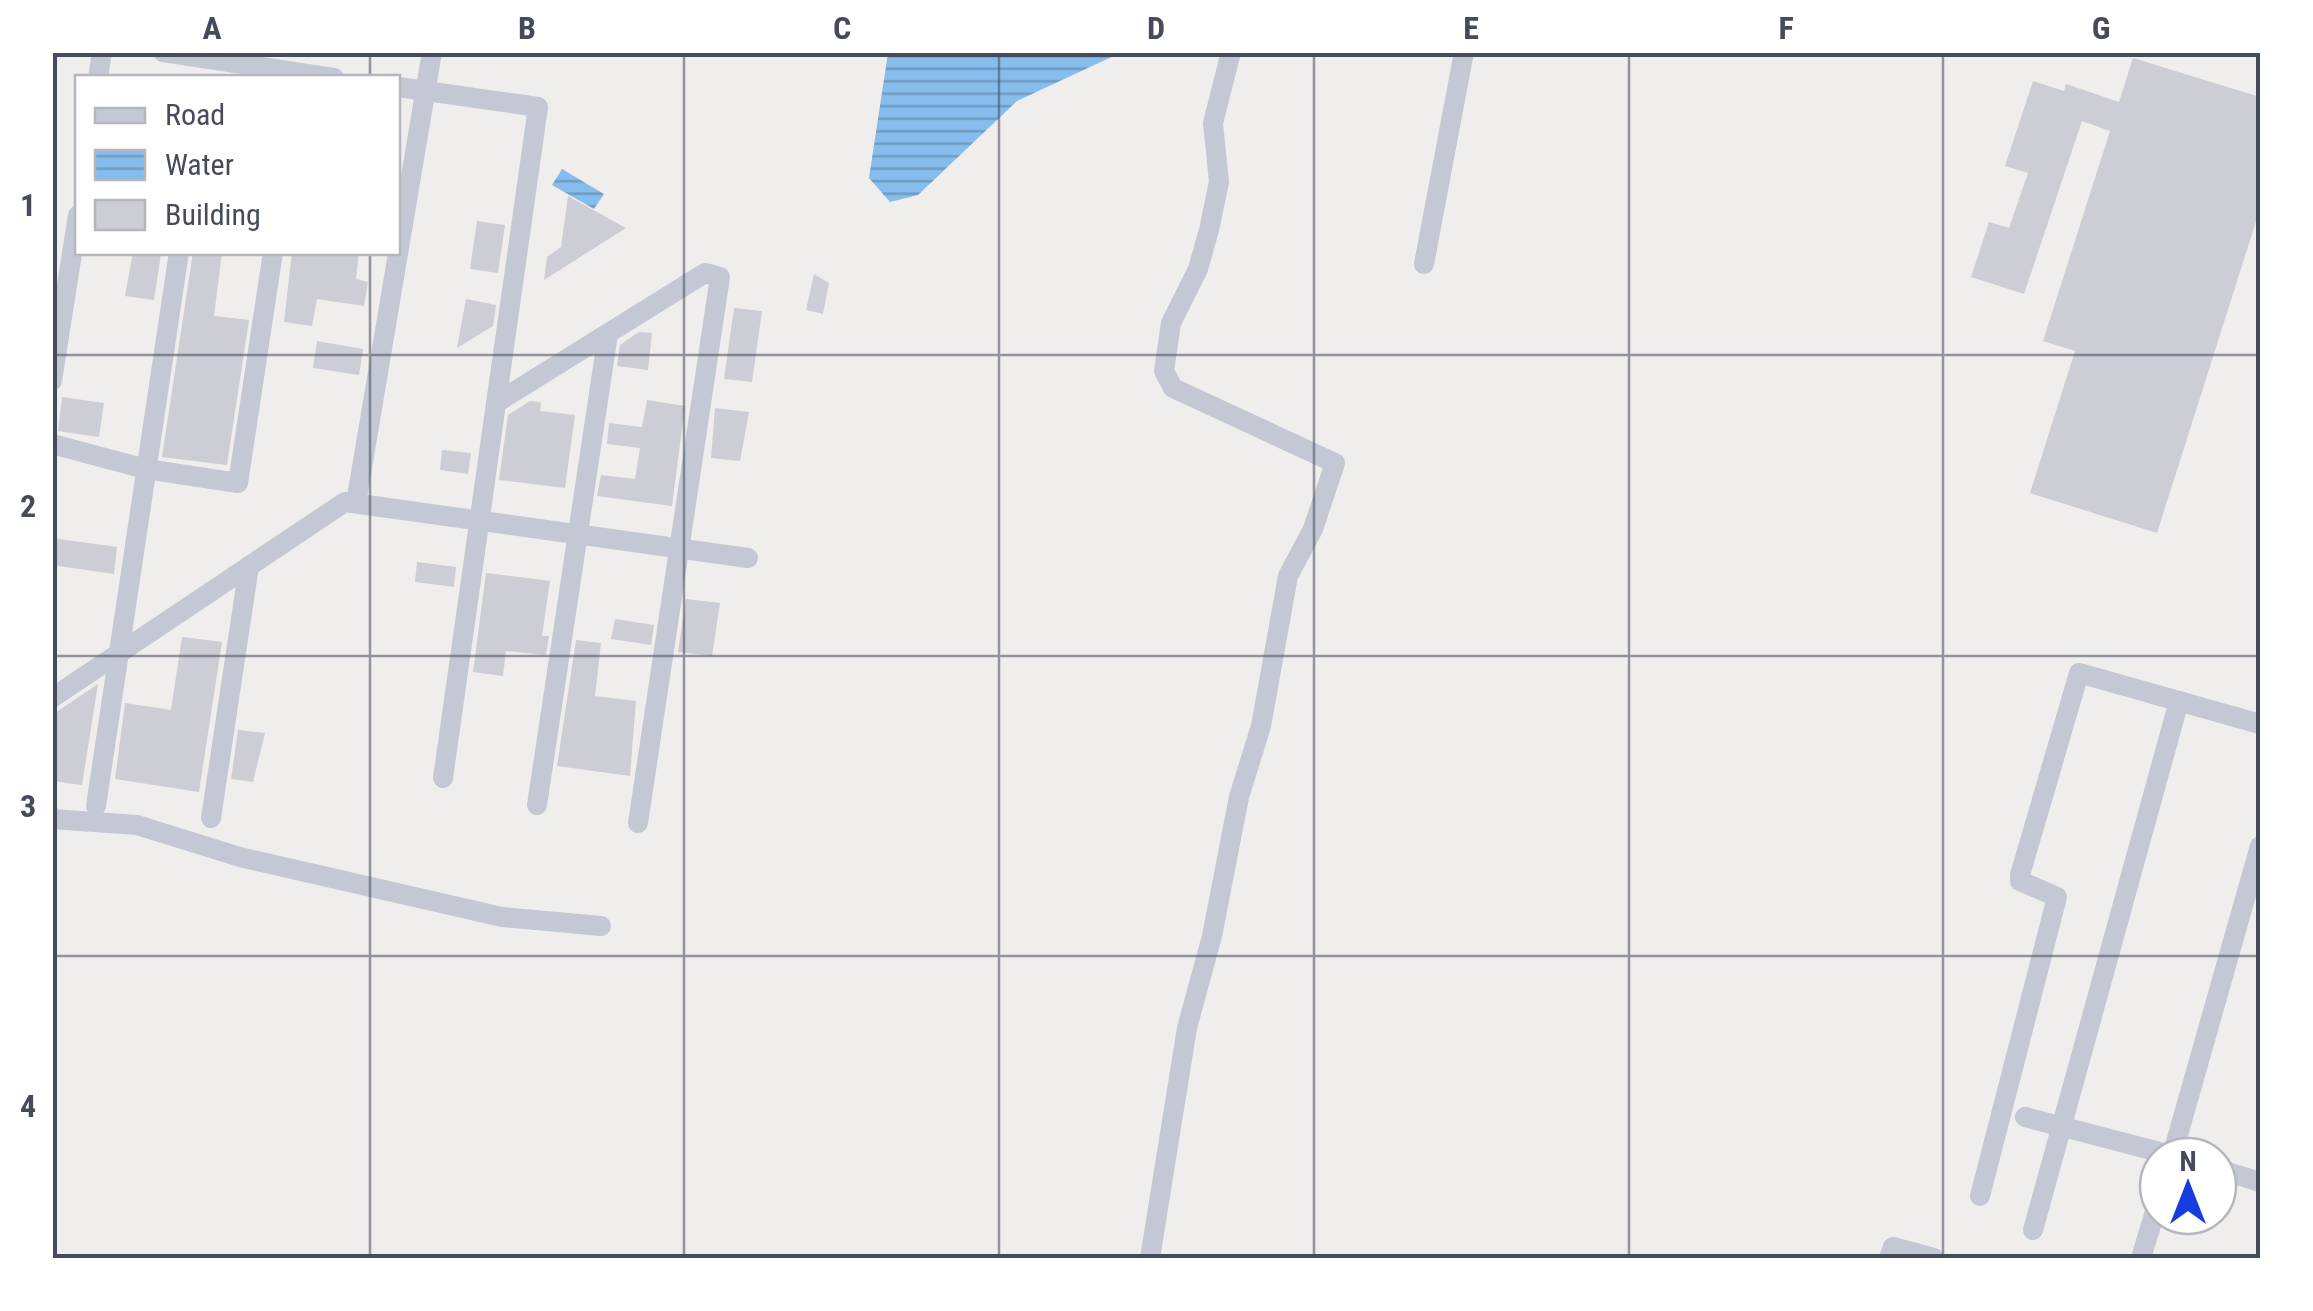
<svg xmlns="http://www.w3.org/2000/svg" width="2313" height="1311" font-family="'Roboto Condensed',sans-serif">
<defs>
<pattern id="water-rules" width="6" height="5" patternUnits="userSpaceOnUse" patternTransform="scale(2.5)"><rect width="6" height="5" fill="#86bdec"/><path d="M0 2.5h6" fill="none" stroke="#6f9cc2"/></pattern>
</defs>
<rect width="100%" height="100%" fill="#f0eded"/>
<g fill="url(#water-rules)">
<polygon points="888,53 888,52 1120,53 1017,101 918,195 890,202 869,178"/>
<polygon points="562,169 604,194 594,209 552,185"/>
</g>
<g fill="#cccdd5">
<polygon points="2133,58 2260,97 2260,209 2157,533 2030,493 2075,351 2043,341 2110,131 2082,121 2024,294 1971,277 1989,222 2009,228 2028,173 2005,166 2033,81 2064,91 2066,84 2119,102"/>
<polygon points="568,196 626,228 544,280 547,257 561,247"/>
<polygon points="477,221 505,225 498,273 470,269"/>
<polygon points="133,252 161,254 154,300 125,296"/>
<polygon points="193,252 222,252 214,316 249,320 227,465 162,457"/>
<polygon points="292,252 359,252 356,279 368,282 364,306 317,299 312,326 284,322"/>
<polygon points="814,274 829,283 823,314 806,310"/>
<polygon points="466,299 496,305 495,314 493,326 457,348"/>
<polygon points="734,308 762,311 752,382 724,379"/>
<polygon points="639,332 652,333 648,370 617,366 620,345"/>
<polygon points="317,341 363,349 359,375 313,368"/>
<polygon points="62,397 104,403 99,437 58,431"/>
<polygon points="647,400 685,406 672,506 597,496 601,475 635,479 640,448 607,444 609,423 642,427"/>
<polygon points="530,401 541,402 540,411 575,415 565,488 499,480 508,415"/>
<polygon points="715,408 749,412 740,461 711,458"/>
<polygon points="442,450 471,453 468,474 440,470"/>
<polygon points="52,538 117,547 114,574 52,565"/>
<polygon points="417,562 456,567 454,587 415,582"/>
<polygon points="486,573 550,581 542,636 549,636 546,655 506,651 503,676 473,672"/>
<polygon points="686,599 720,603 712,656 678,652"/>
<polygon points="615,619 654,625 651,645 611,639"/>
<polygon points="182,637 222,642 199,792 115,779 125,703 171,710"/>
<polygon points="576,640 601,643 595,696 636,701 630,776 557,766"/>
<polygon points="98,684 82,785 52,781 52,715"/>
<polygon points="238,730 265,733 253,782 231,779"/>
</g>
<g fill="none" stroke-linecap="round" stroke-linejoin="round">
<g stroke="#c3c8d4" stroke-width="20">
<polyline points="163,52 334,78"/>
<polyline points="98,78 102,52"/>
<polyline points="398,87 538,107 443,778"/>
<polyline points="1424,264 1464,52"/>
<polyline points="52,381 78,215"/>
<polyline points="496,403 705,273 720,277 638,823"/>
<polyline points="52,444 146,469 238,483 273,252"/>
<polyline points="356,503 432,52"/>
<polyline points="52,698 345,502 748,558"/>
<polyline points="537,805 608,334"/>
<polyline points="96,806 179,252"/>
<polyline points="211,818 249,566"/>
<polyline points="52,819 137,825 240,857 502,917 601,926"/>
<polyline points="2025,1117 2175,1156"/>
<polyline points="2172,1156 2260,846"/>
<polyline points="2218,1169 2260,1182"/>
<polyline points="1980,1196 2057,897 2020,881 2020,875 2079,673 2260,724"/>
<polyline points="2033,1230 2179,701"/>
<polyline points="1150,1258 1187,1028 1212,936 1239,797 1261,726 1288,576 1313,529 1335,463 1173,388 1164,371 1171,323 1198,269 1209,230 1219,182 1213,123 1231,52"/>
<polyline points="1889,1258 1893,1247 1934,1258"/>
<polyline points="2141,1258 2158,1202"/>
</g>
</g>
<path fill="none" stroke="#454b5a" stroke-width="2.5" stroke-opacity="0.55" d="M370 52V78M684 52V1258M999 52V1258M1314 52V1258M1629 52V1258M1943 52V1258M370 252V1258M52 355H2260M52 656H2260M52 956H2260"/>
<rect width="2313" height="1311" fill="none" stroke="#ffffff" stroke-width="110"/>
<rect x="75" y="75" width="325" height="180" fill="#ffffff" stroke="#b5b7bd" stroke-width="2.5"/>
<rect x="95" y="108" width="50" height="15" fill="#c3c8d4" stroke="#b5b7bd" stroke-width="2.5"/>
<text x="165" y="125" font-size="30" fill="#454b5a">Road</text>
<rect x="95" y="150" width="50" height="30" fill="url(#water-rules)" stroke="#b5b7bd" stroke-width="2.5"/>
<text x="165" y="175" font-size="30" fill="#454b5a">Water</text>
<rect x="95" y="200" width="50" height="30" fill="#cccdd5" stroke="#b5b7bd" stroke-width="2.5"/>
<text x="165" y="225" font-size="30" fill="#454b5a">Building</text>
<g transform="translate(2188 1186)"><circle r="48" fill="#ffffff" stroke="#b5b7bd" stroke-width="2.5"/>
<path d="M0-8L18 38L0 25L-18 38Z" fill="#173ce0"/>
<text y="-15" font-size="28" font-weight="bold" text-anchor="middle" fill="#454b5a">N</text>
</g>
<rect x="55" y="55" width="2203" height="1201" fill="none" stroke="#454b5a" stroke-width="4"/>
<g font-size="32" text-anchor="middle" font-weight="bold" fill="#454b5a">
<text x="212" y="39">A</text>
<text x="527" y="39">B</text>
<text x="842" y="39">C</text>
<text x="1156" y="39">D</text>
<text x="1471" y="39">E</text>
<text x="1786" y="39">F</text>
<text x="2101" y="39">G</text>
<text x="28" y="216">1</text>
<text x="28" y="517">2</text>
<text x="28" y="817">3</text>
<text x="28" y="1117">4</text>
</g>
</svg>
